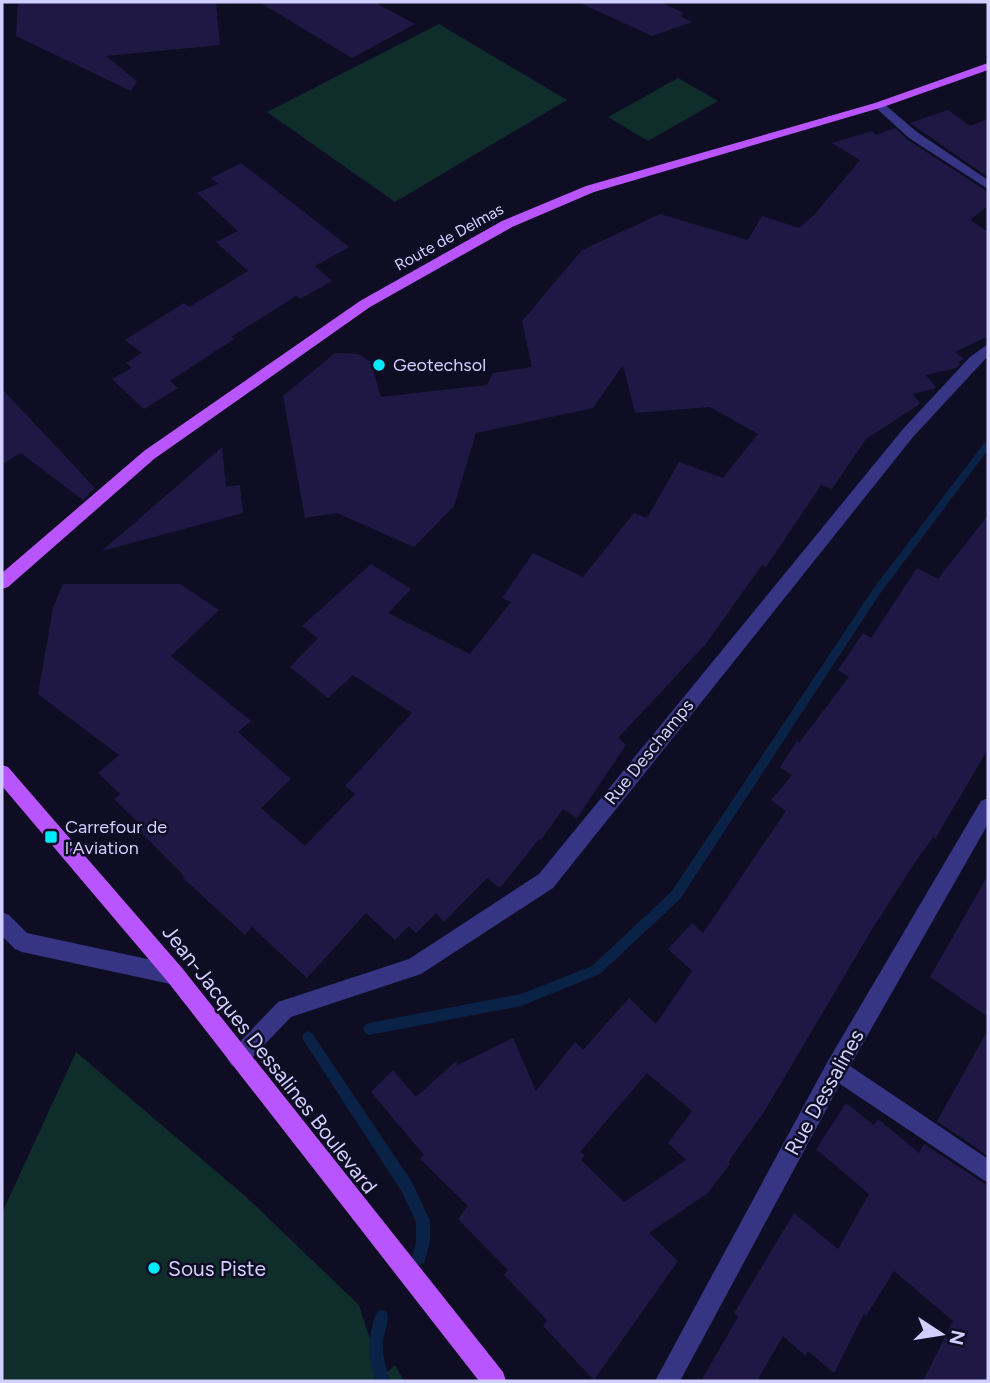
<svg xmlns="http://www.w3.org/2000/svg" width="990" height="1383" font-family="Figtree,sans-serif">
<rect width="100%" height="100%" fill="#0f0d23"/>
<g fill="#0f2d2b">
<polygon points="439,24 567,100 395,202 267,112"/>
<polygon points="678,78 718,101 648,141 608,117"/>
<polygon points="76,1052 245,1196 359,1305 382,1377 395,1365 404,1381 2,1381 2,1213"/>
</g>
<g fill="none" stroke-linecap="round" stroke-linejoin="round">
<g fill="#092246" fill-rule="evenodd">
<polygon points="988,441 988,450 879,595 680,899 600,974 521,1006 369,1035 365,1033 363,1029 365,1025 369,1023 521,994 592,966 672,891 873,589 985,442"/>
<polygon points="308,1031 312,1033 412,1182 430,1221 430,1242 424,1263 419,1265 414,1263 412,1258 416,1242 416,1222 402,1192 304,1041 302,1037 304,1033"/>
<path d="M382 1310 387 1312C390 1321 384 1331 383 1341 382 1355 386 1368 390 1381H376C367 1357 367 1336 377 1312Z"/>
</g>
</g>
<g fill="#1f1845" fill-rule="evenodd">
<polygon points="18,2 216,2 220,45 106,56 137,81 131,91 16,36"/>
<polygon points="259,2 374,2 415,24 352,58"/>
<polygon points="578,2 660,2 684,13 680,16 692,22 652,36"/>
<polygon points="948,110 970,126 988,119 988,177 910,123"/>
<polygon points="895,128 908,140 988,192 988,206 970,220 988,232 988,336 955,352 964,359 958,362 960,364 956,368 926,375 936,388 913,394 920,404 866,439 832,489 821,485 766,567 762,565 705,645 618,738 626,745 577,818 563,809 541,840 539,839 500,888 487,878 444,922 436,913 416,933 409,926 395,940 366,913 307,978 252,927 245,935 183,878 185,877 138,829 142,826 114,799 120,794 98,773 119,755 38,694 53,608 63,584 180,584 219,610 171,656 251,721 238,732 291,779 261,808 305,846 355,794 345,786 412,713 353,675 328,698 290,667 318,638 302,626 371,564 411,589 388,613 470,654 511,602 502,598 533,553 583,577 634,513 647,518 679,462 723,478 758,434 710,407 635,413 623,365 593,408 476,433 454,506 414,547 337,513 305,518 283,396 335,353 358,354 370,361 381,397 487,385 493,373 532,367 522,321 582,250 660,214 748,240 762,216 799,228 814,215 860,160 832,143 872,131 876,135"/>
<polygon points="241,163 349,247 315,266 332,281 300,299 296,296 231,337 234,339 170,381 178,388 144,409 112,379 132,368 126,363 142,353 125,340 184,303 189,307 248,271 216,242 238,231 197,193 218,184 211,178"/>
<polygon points="2,389 95,488 83,500 21,453 2,464"/>
<polygon points="222,447 226,487 240,485 243,513 102,551"/>
<path d="M988 515V749L935 839 933 837 912 867 871 931 764 1112 728 1162 730 1164 708 1193 649 1233 678 1261 594 1380 543 1326 547 1320 504 1275 508 1270 458 1219 468 1206 420 1159 424 1155 371 1092 393 1070 416 1097 456 1061 458 1065 513 1038 536 1091 575 1042 583 1050 629 998 656 1024 692 971 668 949 692 923 703 933 786 811 771 800 792 775 780 767 797 741 799 743 849 677 838 670 863 633 871 638 917 568 938 579ZM647 1073 692 1111 668 1143 686 1160 624 1202 581 1160 585 1155 580 1152Z"/>
<polygon points="988,875 988,1017 930,977"/>
<polygon points="988,1030 988,1156 937,1121"/>
<polygon points="846,1103 874,1125 878,1119 919,1153 924,1144 988,1186 988,1381 923,1381 953,1321 894,1271 866,1316 864,1314 834,1373 808,1351 805,1356 783,1336 757,1381 701,1381 738,1317 734,1313 794,1213 838,1249 869,1194 816,1149"/>
</g>
<g fill="none" stroke-linecap="round" stroke-linejoin="round">
<g fill="#353584" fill-rule="evenodd">
<polygon points="875,103 883,103 917,132 988,180 988,189 909,138 875,107"/>
<polygon points="988,344 988,356 913,437 553,888 421,974 291,1017 245,1065 238,1069 231,1065 227,1058 231,1051 278,1002 409,959 539,874 903,429 970,357"/>
<polygon points="988,798 988,824 850,1066 988,1159 988,1183 840,1084 680,1381 655,1381 828,1061 981,801"/>
<polygon points="2,912 9,915 27,933 175,965 182,968 185,975 182,982 175,985 22,952 15,949 2,936"/>
</g>
<g fill="#b955ff" fill-rule="evenodd">
<polygon points="988,63 988,70 883,107 594,192 512,227 370,307 154,459 8,587 2,589 2,573 144,451 360,301 502,221 586,186 875,103"/>
<polygon points="2,765 8,767 182,968 503,1372 506,1381 479,1381 168,982 2,786"/>
</g>
</g>
<g fill="#00ebf9" stroke="#0f0d23" stroke-width="2.5">
<circle cx="379" cy="365" r="7"/>
<rect x="44" y="830" width="14" height="14" rx="3.5"/>
<circle cx="154" cy="1268" r="7"/>
</g>
<g text-anchor="middle" dominant-baseline="central" stroke-width="5" stroke-linejoin="round" paint-order="stroke">
<g font-size="16" fill="#d2ceff" stroke="#0f0d23">
<text transform="translate(449 237) rotate(-29)">Route de Delmas</text>
</g>
<g font-size="18" fill="#d2ceff" stroke="#0f0d23" text-anchor="start">
<text x="393" y="365">Geotechsol</text>
<text x="65" y="827">Carrefour de<tspan x="65" dy="21">l'Aviation</tspan></text>
</g>
<g font-size="18" fill="#d2ceff" stroke="#0f0d23">
<text transform="translate(649 752) rotate(-51)">Rue Deschamps</text>
</g>
<g font-size="21" fill="#d2ceff" stroke="#0f0d23">
<text transform="translate(270 1059) rotate(52)">Jean-Jacques Dessalines Boulevard</text>
<text transform="translate(824 1092) rotate(-61)">Rue Dessalines</text>
</g>
<g font-size="21" fill="#d2ceff" stroke="#0f0d23" text-anchor="start">
<text x="168" y="1268">Sous Piste</text>
</g>
</g>
<rect width="990" height="1383" fill="none" stroke="#d2ceff" stroke-width="7"/>
<g transform="translate(941 1334) rotate(102)" stroke="#0f0d23" stroke-width="5" paint-order="stroke">
<path d="M0-5L12 26L0 18L-12 26Z" fill="#d2ceff"/>
<text y="-10" font-size="19" font-weight="bold" text-anchor="middle" fill="#d2ceff">N</text>
</g>
</svg>
